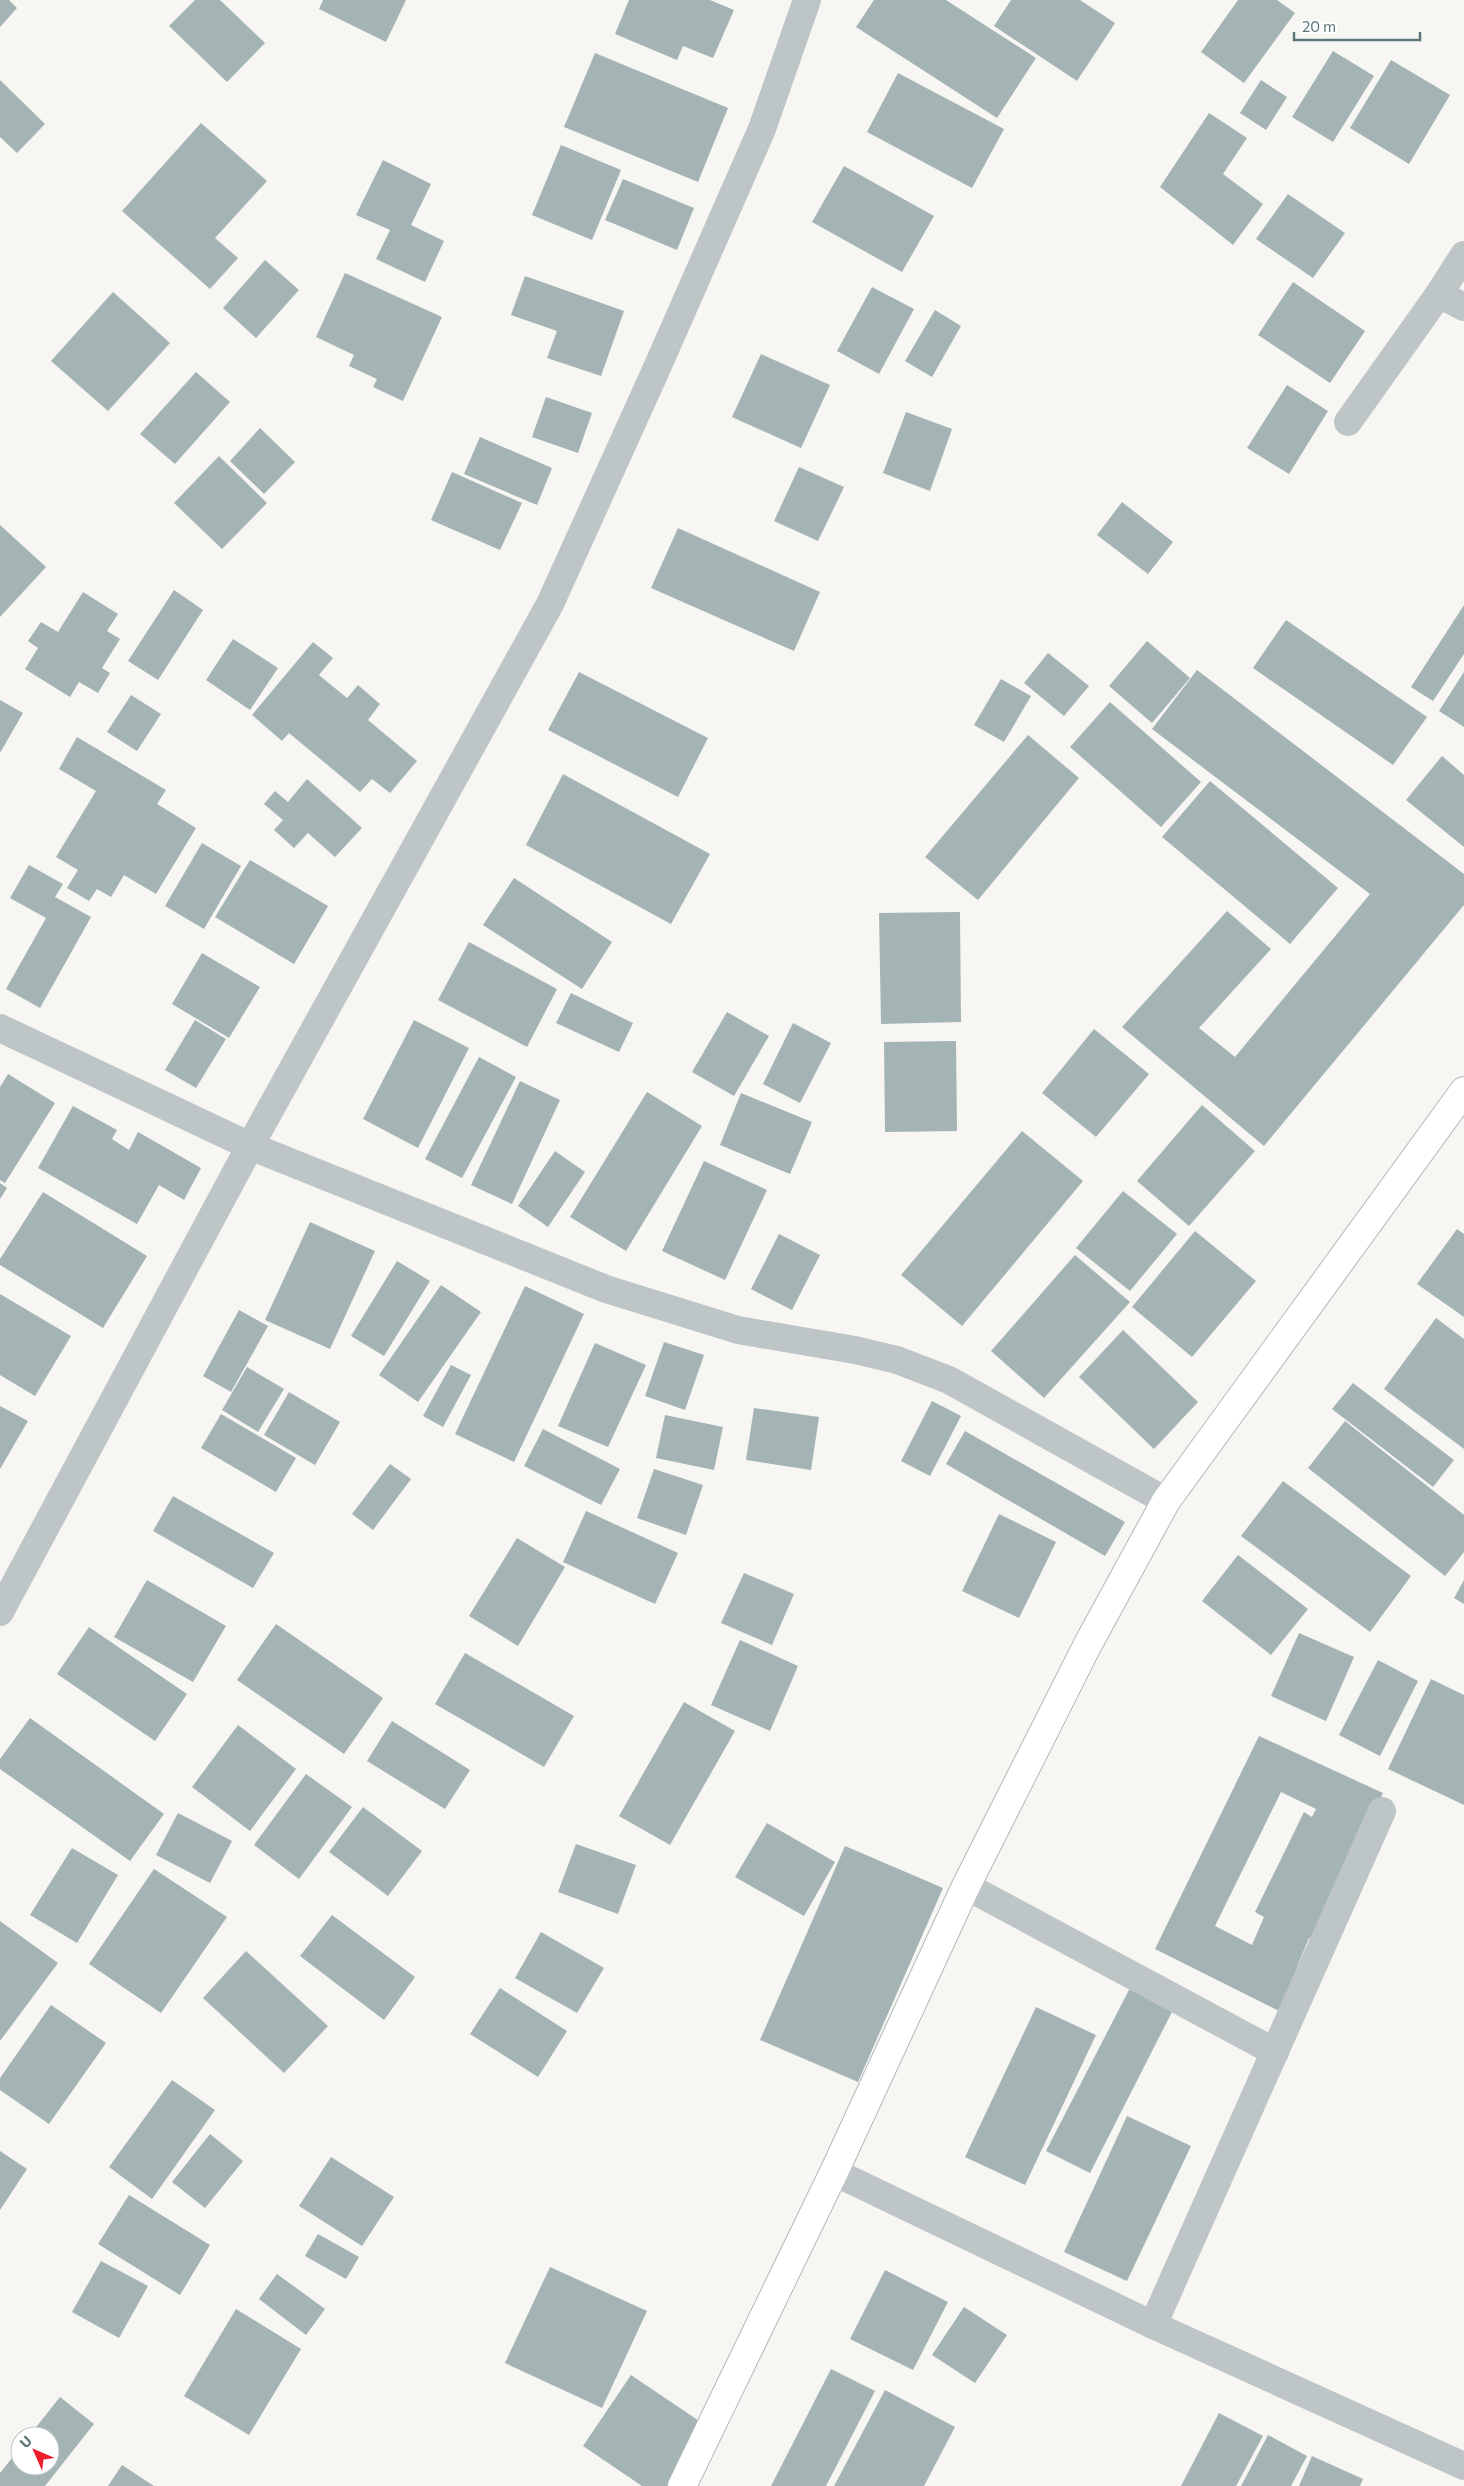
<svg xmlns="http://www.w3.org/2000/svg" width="1464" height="2486" font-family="Commissioner,sans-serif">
<rect width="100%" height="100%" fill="#f7f6f3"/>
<g fill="#a4b3b4" fill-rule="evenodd">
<polygon points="0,0 9,0 17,8 0,27"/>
<polygon points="195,0 220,0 265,43 227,82 169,26"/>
<polygon points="323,0 406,0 386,42 319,9"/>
<polygon points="629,0 710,0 734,10 713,58 683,46 677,60 615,34"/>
<polygon points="874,0 946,0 1036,58 997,118 856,27"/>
<polygon points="1011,0 1080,0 1115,23 1077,81 994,26"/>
<polygon points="1238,0 1277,0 1295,13 1244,83 1201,52"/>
<polygon points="1333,51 1374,76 1333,142 1292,117"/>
<polygon points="595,53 728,108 698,182 564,127"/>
<polygon points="1391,60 1450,95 1409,164 1350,128"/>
<polygon points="898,73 1004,129 972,188 867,132"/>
<polygon points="0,80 45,124 17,153 0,137"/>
<polygon points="1261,80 1287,97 1266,130 1240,113"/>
<polygon points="1209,113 1247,138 1223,174 1263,204 1233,245 1160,187"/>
<polygon points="201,123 267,181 215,238 238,258 210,289 122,211"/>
<polygon points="561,145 621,170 592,240 532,215"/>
<polygon points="383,160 431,184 411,225 444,241 425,282 376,259 390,230 356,215"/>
<polygon points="844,166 934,216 902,272 812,222"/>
<polygon points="623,179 694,208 677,250 605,220"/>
<polygon points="1288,194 1345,233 1313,278 1256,239"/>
<polygon points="265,260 299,290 256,338 223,308"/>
<polygon points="345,273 442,317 403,401 373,387 377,379 349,366 354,355 316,337"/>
<polygon points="525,276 624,311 601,376 547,358 557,331 511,315"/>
<polygon points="1293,282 1365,331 1330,383 1258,335"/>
<polygon points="872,287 914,309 879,374 837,351"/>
<polygon points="113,292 170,343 108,411 51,361"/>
<polygon points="935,310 961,326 932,377 905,361"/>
<polygon points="761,354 830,385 801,448 732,417"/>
<polygon points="196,372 230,402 175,464 140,434"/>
<polygon points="1287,385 1328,411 1289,474 1247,448"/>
<polygon points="546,397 592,413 578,453 532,437"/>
<polygon points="906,412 952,429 930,491 883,473"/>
<polygon points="260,428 295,462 264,494 230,461"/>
<polygon points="480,437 552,468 537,505 464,474"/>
<polygon points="219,456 267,503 222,549 174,503"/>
<polygon points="799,467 844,487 818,541 774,521"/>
<polygon points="452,472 522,503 500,550 431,520"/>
<polygon points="1122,502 1173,542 1148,574 1097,535"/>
<polygon points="0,525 46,567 0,617"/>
<polygon points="678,528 820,592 794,651 651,588"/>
<polygon points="174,590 203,610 158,680 128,661"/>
<polygon points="83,592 118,614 107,631 120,639 102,668 110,673 98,693 79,682 70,697 25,669 38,648 28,641 41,622 58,632"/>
<polygon points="1464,605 1464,654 1433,701 1411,687"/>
<polygon points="1286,620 1427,717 1393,765 1253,668"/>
<polygon points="233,639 278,668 250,710 206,680"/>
<polygon points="1147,641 1190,678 1152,723 1109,686"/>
<polygon points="313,642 333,658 319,675 347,698 358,685 380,704 368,720 417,761 390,793 372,779 360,792 289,733 282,741 252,715"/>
<polygon points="1048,653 1089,686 1064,716 1024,683"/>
<polygon points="1197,670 1464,874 1464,905 1264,1146 1122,1027 1227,911 1271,949 1199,1028 1235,1057 1370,894 1152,729"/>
<polygon points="579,672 708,738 678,797 548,730"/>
<polygon points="1464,672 1464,727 1439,711"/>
<polygon points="1001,679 1031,696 1004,742 974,725"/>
<polygon points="131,695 161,714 137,751 107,732"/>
<polygon points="0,700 23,713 0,753"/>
<polygon points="1110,702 1201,782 1161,827 1070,747"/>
<polygon points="1028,735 1079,778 978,900 925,857"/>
<polygon points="77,737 166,790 157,804 196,828 156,894 124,875 111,897 97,889 89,901 67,888 78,870 56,857 96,791 59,769"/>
<polygon points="1442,756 1464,775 1464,847 1406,800"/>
<polygon points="563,774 710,854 671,924 526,845"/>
<polygon points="307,779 362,828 335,857 308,833 294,848 274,830 283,820 264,804 275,791 288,802"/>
<polygon points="1210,781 1338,888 1290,944 1162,837"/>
<polygon points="202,843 241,866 204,929 165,906"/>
<polygon points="250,860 328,906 294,964 215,917"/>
<polygon points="29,865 63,884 55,897 91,917 40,1008 6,989 46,918 10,898"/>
<polygon points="514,878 612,942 582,989 483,925"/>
<polygon points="960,912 961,1022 881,1024 879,913"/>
<polygon points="469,942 557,989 527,1047 438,1000"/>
<polygon points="202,953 260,987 229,1038 172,1004"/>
<polygon points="571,993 633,1023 619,1052 556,1023"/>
<polygon points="727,1012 769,1036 734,1096 692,1072"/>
<polygon points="195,1020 226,1039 196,1088 165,1070"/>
<polygon points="414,1020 469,1048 418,1148 363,1119"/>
<polygon points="793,1023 831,1043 800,1103 763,1084"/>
<polygon points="1094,1029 1149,1074 1096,1137 1042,1093"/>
<polygon points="956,1041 957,1131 885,1132 884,1042"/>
<polygon points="479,1057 516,1077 462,1178 425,1159"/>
<polygon points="8,1074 55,1103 5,1183 0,1180 0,1087"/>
<polygon points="520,1081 560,1100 512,1204 471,1185"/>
<polygon points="647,1092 702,1126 626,1251 570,1217"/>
<polygon points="741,1093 812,1122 790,1174 720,1145"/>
<polygon points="1202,1105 1255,1151 1189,1226 1137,1181"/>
<polygon points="73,1106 117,1130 112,1139 129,1150 138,1132 201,1168 184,1200 159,1185 137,1224 38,1168"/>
<polygon points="1022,1131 1083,1181 962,1326 901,1275"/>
<polygon points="555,1151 585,1172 548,1227 518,1206"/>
<polygon points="704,1161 767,1190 725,1280 662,1251"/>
<polygon points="0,1183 7,1188 0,1199"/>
<polygon points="1123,1191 1177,1234 1130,1291 1076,1248"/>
<polygon points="43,1192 147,1256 103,1328 0,1265 0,1259"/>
<polygon points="310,1222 375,1251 330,1349 265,1320"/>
<polygon points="1457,1229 1464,1234 1464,1317 1417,1284"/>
<polygon points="1195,1231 1256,1281 1192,1357 1132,1307"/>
<polygon points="779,1234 820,1255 792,1310 751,1289"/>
<polygon points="1075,1255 1130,1302 1044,1398 991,1351"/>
<polygon points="397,1261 430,1281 384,1356 351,1336"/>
<polygon points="441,1285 481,1312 418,1402 379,1375"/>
<polygon points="525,1286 584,1314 514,1462 455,1434"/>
<polygon points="0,1294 71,1336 35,1396 0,1375"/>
<polygon points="239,1310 268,1326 231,1392 203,1376"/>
<polygon points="1436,1318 1464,1339 1464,1449 1384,1389"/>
<polygon points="1123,1330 1198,1402 1154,1449 1079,1377"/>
<polygon points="664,1342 704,1355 685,1410 645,1396"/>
<polygon points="595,1343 646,1365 608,1447 558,1426"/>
<polygon points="451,1365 471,1375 443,1427 423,1416"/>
<polygon points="247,1367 284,1389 258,1432 222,1410"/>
<polygon points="1353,1383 1454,1460 1433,1487 1332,1409"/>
<polygon points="289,1392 340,1422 315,1465 264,1435"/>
<polygon points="932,1401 961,1416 930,1476 901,1461"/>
<polygon points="0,1406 28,1421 0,1469"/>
<polygon points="754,1408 819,1417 811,1470 746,1460"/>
<polygon points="221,1414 296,1458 276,1492 201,1448"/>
<polygon points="665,1415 723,1427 714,1470 656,1458"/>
<polygon points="1345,1421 1464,1515 1464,1552 1445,1576 1308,1468"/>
<polygon points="543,1429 620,1469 601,1505 524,1466"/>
<polygon points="965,1431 1125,1522 1105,1556 946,1464"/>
<polygon points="390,1464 411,1479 373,1530 352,1514"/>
<polygon points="654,1469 703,1485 686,1535 637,1518"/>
<polygon points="1283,1481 1411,1576 1370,1632 1241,1536"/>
<polygon points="173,1496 274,1553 253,1588 153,1531"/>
<polygon points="586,1511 678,1553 655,1604 563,1562"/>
<polygon points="999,1514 1056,1542 1019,1618 962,1591"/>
<polygon points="517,1538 565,1567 518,1646 469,1616"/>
<polygon points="1238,1555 1308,1609 1271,1655 1202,1601"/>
<polygon points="744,1573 794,1594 772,1645 721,1623"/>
<polygon points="147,1580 226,1626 193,1682 114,1637"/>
<polygon points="1464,1580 1464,1604 1454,1598"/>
<polygon points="276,1624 383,1698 344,1754 237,1680"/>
<polygon points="89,1627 187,1694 155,1741 57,1674"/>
<polygon points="1299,1633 1354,1657 1326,1721 1271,1696"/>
<polygon points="740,1640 798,1666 770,1731 711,1705"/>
<polygon points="465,1653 574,1716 544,1767 435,1704"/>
<polygon points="1378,1660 1418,1681 1380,1756 1339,1735"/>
<polygon points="1431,1679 1464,1695 1464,1805 1388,1769"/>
<polygon points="684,1702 735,1731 670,1845 619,1816"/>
<polygon points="30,1718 164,1814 130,1861 0,1769 0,1759"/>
<polygon points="392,1721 470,1770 445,1809 367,1761"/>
<polygon points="238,1725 296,1769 250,1831 192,1787"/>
<path d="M1259 1736 1383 1793 1364 1831 1329 1948 1309 1938 1297 1967 1304 1971 1283 2013 1155 1949ZM1281 1792 1316 1809 1312 1817 1304 1812 1255 1912 1264 1917 1252 1945 1215 1926Z"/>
<polygon points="306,1774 352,1807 299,1879 254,1845"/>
<polygon points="363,1807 422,1851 388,1896 329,1852"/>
<polygon points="178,1813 232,1841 210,1883 156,1855"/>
<polygon points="767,1823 835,1862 804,1916 735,1877"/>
<polygon points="576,1844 636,1865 618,1914 558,1892"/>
<polygon points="845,1846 943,1888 858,2082 760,2040"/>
<polygon points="72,1848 118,1875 77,1943 30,1915"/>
<polygon points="154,1869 227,1917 161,2013 89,1964"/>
<polygon points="332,1915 415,1977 384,2020 300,1956"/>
<polygon points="0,1921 58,1963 0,2041"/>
<polygon points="541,1932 604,1968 577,2013 515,1978"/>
<polygon points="246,1951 328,2026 284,2073 203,1998"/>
<polygon points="1131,1986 1174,2008 1090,2173 1046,2151"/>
<polygon points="500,1988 567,2031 538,2077 470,2034"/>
<polygon points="51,2005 106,2043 49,2124 0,2090 0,2078"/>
<polygon points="1036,2007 1096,2035 1025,2185 965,2157"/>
<polygon points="172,2080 215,2110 152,2199 109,2167"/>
<polygon points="1127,2116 1191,2146 1127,2281 1064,2252"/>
<polygon points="210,2134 243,2161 205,2208 172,2182"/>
<polygon points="0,2151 27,2169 0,2210"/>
<polygon points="331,2157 394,2197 362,2246 299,2206"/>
<polygon points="129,2195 210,2245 180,2295 98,2244"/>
<polygon points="318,2234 359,2257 346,2279 305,2256"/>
<polygon points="101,2261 148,2286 119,2338 72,2312"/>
<polygon points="550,2267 647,2311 602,2408 505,2363"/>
<polygon points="885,2270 948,2302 913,2370 850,2339"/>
<polygon points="277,2274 325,2309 306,2335 259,2299"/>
<polygon points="964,2307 1007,2335 975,2383 932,2355"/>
<polygon points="236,2309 301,2349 249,2435 184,2396"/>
<polygon points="831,2369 875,2391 826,2486 771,2486"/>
<polygon points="631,2375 708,2427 667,2486 642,2486 583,2446"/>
<polygon points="885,2390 955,2427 924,2486 834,2486"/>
<polygon points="60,2397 94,2424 45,2486 0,2486 0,2473 20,2448 20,2466 50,2466 50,2436 29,2436"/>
<polygon points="1219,2413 1263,2436 1236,2486 1181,2486"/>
<polygon points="1268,2435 1307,2456 1291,2486 1241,2486"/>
<polygon points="1312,2456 1363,2479 1360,2486 1299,2486"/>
<polygon points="122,2465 154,2486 108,2486"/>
</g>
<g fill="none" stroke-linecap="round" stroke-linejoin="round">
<g stroke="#afbabb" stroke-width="30">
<polyline id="secondary" points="682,2486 834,2172 966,1886 1088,1644 1166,1501 1464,1091"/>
</g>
<g stroke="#bdc5c6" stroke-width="28">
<polyline points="1464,255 1439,294 1464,307"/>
<polyline points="1348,422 1439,294"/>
<polyline points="0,1028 250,1146 606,1289 738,1330 855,1350 897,1360 949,1380 1166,1501"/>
<polyline points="0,1612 250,1146 550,604 656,370 762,129 807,0"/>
<polyline points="966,1886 1275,2052"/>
<polyline points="834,2172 1153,2325 1464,2466"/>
<polyline points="1153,2325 1382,1811"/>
</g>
<use href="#secondary" stroke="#fff" stroke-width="28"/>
</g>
<g transform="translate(35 2451) rotate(315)"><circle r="24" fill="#ffffff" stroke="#bec9ca"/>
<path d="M0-4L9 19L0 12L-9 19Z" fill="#ed1d2e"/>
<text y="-8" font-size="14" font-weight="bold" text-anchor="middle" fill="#5c777a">U</text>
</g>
<path d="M1294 32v8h126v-8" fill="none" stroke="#5c777a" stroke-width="2.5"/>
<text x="1302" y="32" font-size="15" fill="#5c777a" stroke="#ffffff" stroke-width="4" paint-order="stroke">20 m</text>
</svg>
